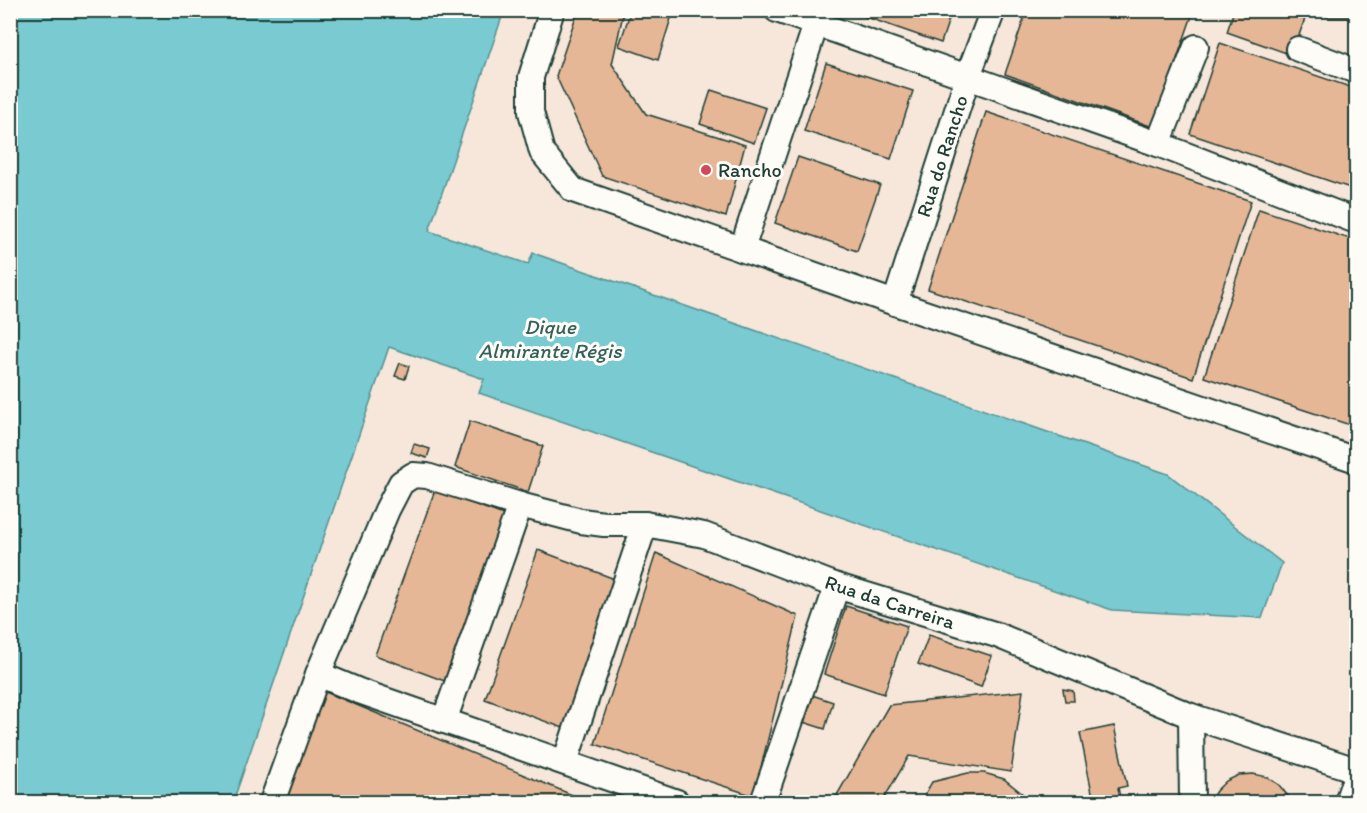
<svg xmlns="http://www.w3.org/2000/svg" width="1367" height="813" font-family="Itim,sans-serif">
<rect width="100%" height="100%" fill="#f6e7da"/>
<filter id="ink" filterUnits="userSpaceOnUse"><feTurbulence type="fractalNoise" baseFrequency=".0167" numOctaves="2"/><feDisplacementMap in="SourceGraphic" scale="12" xChannelSelector="R" yChannelSelector="G"/><feConvolveMatrix kernelMatrix="1 2 1 2 8 2 1 2 1" color-interpolation-filters="sRGB"/></filter>
<g filter="url(#ink)">
<polygon fill="#79cad1" stroke="#559292" stroke-width="1.5" points="10,11 504,11 429,231 528,264 533,253 1168,474 1282,563 1262,618 1112,610 479,393 484,379 389,347 233,802 11,802"/>
<g fill="#e6b796" stroke="#1f3d34" stroke-width="1.5">
<polygon points="578,10 624,10 612,64 646,114 745,145 726,217 602,176 556,76"/>
<polygon points="631,10 673,12 658,60 619,46"/>
<polygon points="846,10 952,10 941,43"/>
<polygon points="1027,10 1194,10 1153,127 1005,74"/>
<polygon points="1234,10 1308,10 1292,55 1227,32"/>
<polygon points="1327,10 1356,10 1356,17 1328,17"/>
<polygon points="1220,43 1356,89 1356,190 1190,134"/>
<polygon points="826,63 913,91 891,159 804,131"/>
<polygon points="711,90 766,108 754,143 700,124"/>
<polygon points="986,112 1251,201 1193,378 928,289"/>
<polygon points="798,157 880,185 857,251 775,223"/>
<polygon points="1259,209 1356,241 1356,427 1204,377"/>
<polygon points="400,363 409,366 405,379 395,376"/>
<polygon points="470,421 543,446 528,492 455,467"/>
<polygon points="414,444 430,449 427,458 411,453"/>
<polygon points="435,490 509,517 450,683 375,655"/>
<polygon points="538,550 620,581 566,729 485,699"/>
<polygon points="656,553 798,616 754,796 595,744"/>
<polygon points="846,606 907,626 884,694 824,674"/>
<polygon points="929,635 992,656 981,687 918,664"/>
<polygon points="1063,689 1073,691 1074,701 1065,701"/>
<polygon points="323,691 589,802 284,802"/>
<polygon points="1023,691 1011,772 909,756 882,802 833,802 889,705"/>
<polygon points="812,695 833,702 825,729 803,722"/>
<polygon points="1114,726 1127,786 1118,788 1121,802 1094,802 1080,733"/>
<polygon points="968,773 984,773 1004,779 1024,795 1026,802 945,802 923,798 932,782"/>
<polygon points="1253,774 1267,777 1279,785 1288,796 1291,802 1209,802 1216,791 1226,781 1239,775"/>
</g>
<g fill="none" stroke-linecap="round" stroke-linejoin="round">
<g stroke="#1f3d34" stroke-width="28">
<g id="minor">
<polyline points="552,10 531,77 531,112 542,152 573,190 895,303 1356,460"/>
<polyline points="777,10 1158,144 1356,221"/>
<polyline points="1298,49 1356,71"/>
<polyline points="1158,144 1196,47"/>
<polyline points="742,249 816,24"/>
<polyline points="895,303 968,76 993,10"/>
<polyline points="1191,716 1192,802"/>
<polyline points="444,721 520,505"/>
<polyline points="565,762 645,524"/>
<polyline points="272,802 318,674"/>
<polyline points="677,802 359,691 318,674 387,510 401,483 413,475 427,476 520,505 581,521 604,524 645,524 704,535 837,586 997,635 1191,716 1356,770"/>
<polyline points="763,802 837,586"/>
<polyline points="1347,802 1356,776"/>
</g>
</g>
<use href="#minor" stroke="#fdfcf7" stroke-width="24"/>
</g>
</g>
<circle fill="#d1495b" stroke="#fdfcf7" stroke-width="2" cx="706" cy="170" r="6"/>
<g text-anchor="middle" dominant-baseline="central" stroke-width="6" stroke-linejoin="round" paint-order="stroke">
<g font-size="20" fill="#1f3d34" stroke="#fdfcf7">
<text transform="translate(942 156) rotate(-72)">Rua do Rancho</text>
<text transform="translate(890 602) rotate(18)">Rua da Carreira</text>
</g>
<g font-size="20" fill="#1f3d34" stroke="#fdfcf7" text-anchor="start">
<text x="718" y="170">Rancho</text>
</g>
<g font-size="21" font-style="italic" fill="#36605b" stroke="#fdfcf7">
<text x="550" y="326">Dique<tspan x="550" dy="24">Almirante Régis</tspan></text>
</g>
</g>
<rect width="1367" height="813" fill="none" stroke="#fdfcf7" stroke-width="36"/>
<rect x="18" y="18" width="1331" height="777" fill="none" stroke="#1f3d34" stroke-width="2" filter="url(#ink)"/>
</svg>
